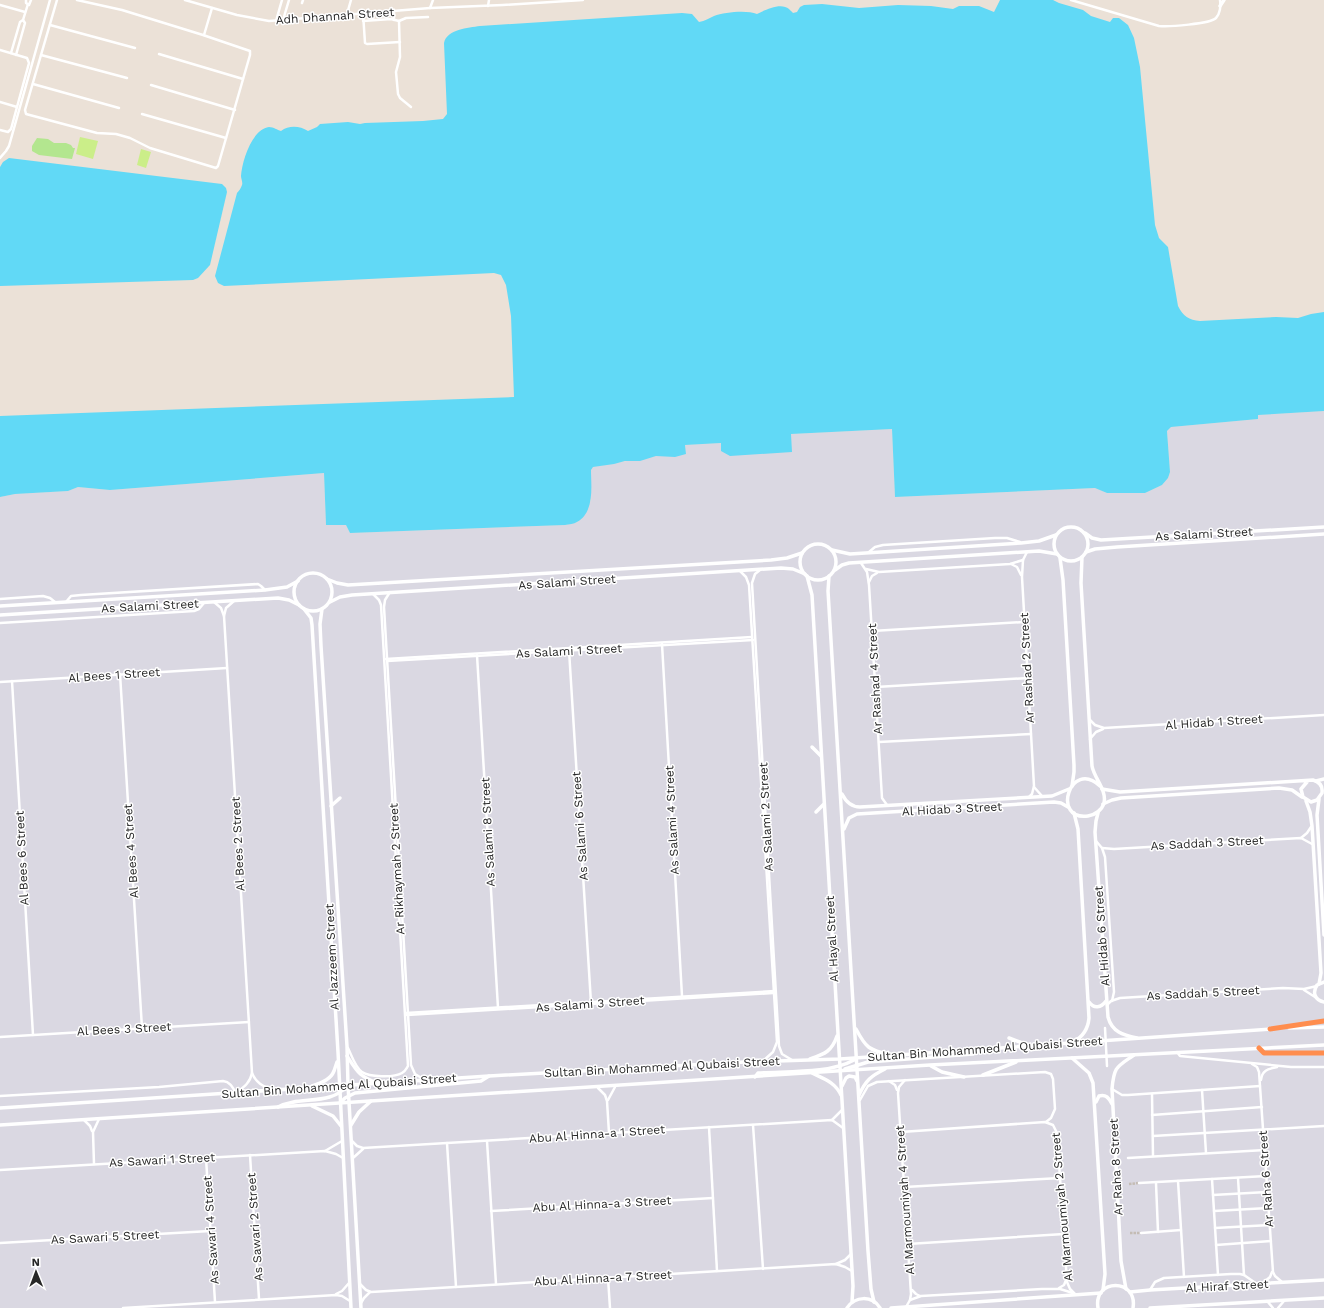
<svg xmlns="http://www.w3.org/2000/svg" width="1324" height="1308" font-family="'Work Sans',sans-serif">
<rect width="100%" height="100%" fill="#ebe1d7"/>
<polygon fill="#dad8e2" points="1324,411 1324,1308 0,1308 0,497 15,494 68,491 78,487 110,490 324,473 326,525 346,525 350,533 565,525 578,522 591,500 591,470 593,467 656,456 686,454 685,445 721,443 791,452 791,434 892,429 895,497 1096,488 1107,493 1145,493 1162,485 1168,478 1170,472 1167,431 1171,427 1258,419 1258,415"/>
<polygon fill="#b3e68f" points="37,138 48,139 54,143 66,143 71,145 73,148 75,148 72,159 39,155 32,151 32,146"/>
<g fill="#cbee89">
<polygon points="80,137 98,141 93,159 76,154"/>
<polygon points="141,149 151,152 146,168 137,165"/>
</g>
<g fill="#61d9f6">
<path d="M1000 0H1053L1059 3 1083 10 1091 16 1110 22 1113 18H1119L1128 25 1134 38 1140 67 1155 225 1159 238 1168 247 1169 253 1178 306C1183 316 1189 320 1200 321L1276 317 1298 318 1311 314 1324 312V411L1258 415V419L1171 427 1167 431 1170 472 1168 478 1162 485 1145 493H1107L1095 488 895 497 892 429 791 434 792 452 730 456 721 451V443L685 445 686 454 675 457 656 456 640 461H625L614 464 593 467 591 470C591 486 595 512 577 522 574 524 569 524 565 525L350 533 346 525H326L324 473 110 490 78 487 68 491 15 494 0 497V416L514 397 511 316 506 285 501 275 494 273 224 286 218 283 215 276 237 193C239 191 241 188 242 185 243 182 241 179 241 176 242 161 252 129 269 127 274 127 277 130 281 131 289 125 300 126 308 131L317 127 320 124 348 122 360 124 365 123 423 121 443 119 447 114 444 43C447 29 468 28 480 26L682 13 692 14 699 22C705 21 709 18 714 16 725 12 747 10 757 14 765 10 781 2 789 9 790 10 792 12 793 13L797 12 800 7 804 5 822 4 859 8 898 5 931 6 953 9 959 6H979L994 12Z"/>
<polygon points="9,158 222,184 226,188 227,192 210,265 198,278 193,280 0,286 0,167 3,162"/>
</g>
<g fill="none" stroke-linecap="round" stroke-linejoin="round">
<g stroke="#c4bcb4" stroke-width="2.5" stroke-dasharray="2.5 1" stroke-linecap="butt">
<polyline points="1129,1184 1139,1183"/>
<polyline points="1130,1233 1141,1233"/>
</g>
<g stroke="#fff" stroke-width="2.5">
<polyline points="26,0 26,3 29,5 31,0"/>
<polyline points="57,0 25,110 26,114 97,133 116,134 130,138 150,148 216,168 218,166 250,55 250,51 203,35 122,10 77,0"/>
<polyline points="185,0 237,15 269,21 430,8 503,5 583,0"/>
<path d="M1071 0 1159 26C1168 27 1210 24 1216 18 1220 14 1221 6 1220 0"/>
<polyline points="302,3 303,0"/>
<polyline points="0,5 25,12"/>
<polyline points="488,6 489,0"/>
<polyline points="430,8 433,0"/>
<polyline points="394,11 394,20"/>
<polyline points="363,13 365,43 367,44 400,42"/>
<polyline points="347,14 351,0"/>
<polyline points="23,20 28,4"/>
<polyline points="283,20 289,0"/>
<polyline points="276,21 282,0"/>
<polyline points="363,21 391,19 399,21 406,18 428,17"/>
<polyline points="399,21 400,57 396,72 398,94 400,98 411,107"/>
<polyline points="50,25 135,48"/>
<polyline points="204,35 212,8"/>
<polyline points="0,50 27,58 29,63 11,129 8,132 0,130"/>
<polyline points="11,53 20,22 23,20 25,23 16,55"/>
<polyline points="159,54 243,79"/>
<polyline points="41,55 127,78"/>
<polyline points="33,84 119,108"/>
<polyline points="151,85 235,110"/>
<polyline points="0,102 17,107"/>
<polyline points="142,114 226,138"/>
<polyline points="0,158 6,151 9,146 50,0"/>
<polyline points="869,552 875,547 883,545 995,538 1007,538 1020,542"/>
<polyline points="1027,552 1023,560 1022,577 1034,786 1032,794 1029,797"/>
<polyline points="861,563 867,572 869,585 882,798 887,805"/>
<polyline points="1011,564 1017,567 1021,575"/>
<polyline points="866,569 879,572 1010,564 1023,560"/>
<polyline points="760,570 755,574 752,583 779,1046 782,1054 792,1060"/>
<polyline points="740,571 746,577 749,585 777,1042 773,1052 763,1061"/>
<polyline points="869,582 872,576 877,573"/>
<polyline points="390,592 385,600 384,607 411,1065 415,1074 425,1080"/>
<polyline points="0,599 43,596 50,598 55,602"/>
<polyline points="66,602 71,596 81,595 258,584 261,586 265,590"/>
<polyline points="214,602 221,608 224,616"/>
<polyline points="0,623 194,611 199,609 204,603"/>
<polyline points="872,631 1024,622"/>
<polyline points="662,644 682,996"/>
<polyline points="569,650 591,1003"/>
<polyline points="477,655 498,1008"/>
<polyline points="386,659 752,637"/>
<polyline points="387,661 753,640"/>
<polyline points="120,674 142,1028"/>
<polyline points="12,681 33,1035"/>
<polyline points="0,682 227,668"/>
<polyline points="876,687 1028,678"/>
<polyline points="1090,720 1095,725 1104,728 1324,715"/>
<polyline points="1090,739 1096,732 1103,729"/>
<polyline points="879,742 1031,734"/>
<polyline points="1034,787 1042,796"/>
<polyline points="1301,838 1307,833 1311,827"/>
<polyline points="1096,841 1102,848 1105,857 1114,992 1112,1001"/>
<polyline points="1102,848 1114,849 1301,838 1312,844"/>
<polyline points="1304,990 1315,997"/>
<polyline points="1107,1005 1111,1001 1120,998 1283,988 1304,989 1317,986"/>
<polyline points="406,1013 775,991"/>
<polyline points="407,1015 773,993"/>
<polyline points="1105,1028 1107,1066"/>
<polyline points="0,1037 249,1022"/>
<path d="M348 1048C352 1056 355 1067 362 1072 369 1077 394 1078 402 1073 405 1072 406 1069 408 1066L381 605 379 600 373 594"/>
<polyline points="1177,1052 1180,1056 1291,1067 1324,1067"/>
<polyline points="1252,1064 1257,1067 1259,1072 1273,1272 1275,1276 1282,1282"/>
<path d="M252 1073C256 1083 263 1086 272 1090"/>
<polyline points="905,1080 899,1087 898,1093 911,1294 910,1300 906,1307"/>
<path d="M1261 1080C1262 1070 1268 1069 1277 1067"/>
<polyline points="889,1081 895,1085 897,1090"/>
<polyline points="598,1088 605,1095 607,1101 609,1133"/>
<polyline points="1112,1089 1122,1095 1128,1095 1260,1086"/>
<polyline points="1202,1090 1206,1153"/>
<polyline points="1152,1094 1153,1156"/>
<path d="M0 1096 159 1087 223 1081C230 1082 232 1086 236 1093 244 1087 250 1083 252 1073L224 616 226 608 234 601"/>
<polyline points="608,1100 615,1087"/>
<polyline points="860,1100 868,1086 877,1082 1045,1072 1051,1074 1053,1079 1055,1109 1051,1118 1046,1122"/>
<polyline points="1152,1115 1262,1107"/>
<polyline points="84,1120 90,1126 92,1131"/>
<polyline points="832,1120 842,1110"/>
<polyline points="753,1125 763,1269"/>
<polyline points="709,1127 717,1271"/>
<polyline points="901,1132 1045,1122 1053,1125 1057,1133 1067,1282 1070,1289 1075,1294"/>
<polyline points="1153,1136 1324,1126"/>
<polyline points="352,1141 357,1146 363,1148 832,1120 843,1128"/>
<polyline points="487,1141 496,1284"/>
<polyline points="447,1143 456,1287"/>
<polyline points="325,1151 342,1141"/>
<polyline points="250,1155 259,1299"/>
<polyline points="206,1158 215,1302"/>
<polyline points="353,1158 363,1149"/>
<polyline points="1128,1158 1265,1150"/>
<polyline points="94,1164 93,1132 99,1119"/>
<polyline points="0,1170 325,1151 336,1154 343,1158"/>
<polyline points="1238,1178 1244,1275"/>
<polyline points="1212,1179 1218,1275"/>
<polyline points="1178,1181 1184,1277"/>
<polyline points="1139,1183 1266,1176"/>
<polyline points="1156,1183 1158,1232"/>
<polyline points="905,1187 1060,1178"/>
<polyline points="1213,1195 1267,1192"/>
<polyline points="491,1211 713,1198"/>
<polyline points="1214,1211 1268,1208"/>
<polyline points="1215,1228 1270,1225"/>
<polyline points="1141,1233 1181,1230"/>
<polyline points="0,1243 210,1231"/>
<polyline points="908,1244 1064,1234"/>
<polyline points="1216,1245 1271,1241"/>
<polyline points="836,1264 845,1260 851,1254"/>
<polyline points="608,1278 610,1308"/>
<polyline points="1263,1283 1270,1277 1272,1272"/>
<polyline points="360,1284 366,1290 371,1292 836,1264 845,1267 852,1271"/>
<polyline points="1059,1288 1064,1285 1066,1280"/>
<polyline points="912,1290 916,1294 920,1296"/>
<polyline points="1150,1290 1155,1282 1164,1278 1231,1274 1240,1274 1244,1275 1257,1284"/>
<polyline points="336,1294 342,1291 349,1283"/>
<polyline points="910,1300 921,1296 1042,1289 1060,1289 1073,1293"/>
<polyline points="1267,1301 1273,1308"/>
<polyline points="361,1303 364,1298 370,1292"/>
<polyline points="123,1308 336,1295 342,1296 350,1301"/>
<polyline points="1278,1308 1284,1301"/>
</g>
<g stroke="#fff" stroke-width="3.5">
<polyline points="1220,6 1224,0"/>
<circle cx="1071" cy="544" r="17"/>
<polyline points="1085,533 1092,538 1101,540 1324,527"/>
<circle cx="818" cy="562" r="18"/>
<polyline points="832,550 850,554 1021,543 1039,541 1056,535"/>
<polyline points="1086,552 1095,549 1117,547 1324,534"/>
<path d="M1082 557 1081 583 1092 766C1094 778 1107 790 1104 803 1102 810 1095 815 1088 816 1051 821 1070 758 1100 786"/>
<polyline points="1060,558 1063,580 1074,765 1074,772 1072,786"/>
<polyline points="835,570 842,565 849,563 1039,551 1057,554"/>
<circle cx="313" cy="592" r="19"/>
<polyline points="807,576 812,595 853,1286 852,1302"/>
<polyline points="829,576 828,591 868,1251 871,1289 874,1302"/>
<polyline points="327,579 337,583 348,585 771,560 787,558 802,553"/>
<polyline points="330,602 340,597 352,595 781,568 793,569 805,574"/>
<polyline points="0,606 265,590 287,587 298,581"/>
<polyline points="304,609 311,618 312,625 338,1052 351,1308"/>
<polyline points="322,609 320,624 321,646 347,1046 348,1085 361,1308"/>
<polyline points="0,615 278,598 289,600 299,605"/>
<polyline points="812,747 821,756"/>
<polyline points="1316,781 1324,779"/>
<path d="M1102 789 1120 792 1313 780C1320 782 1323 786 1322 793L1317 800 1311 802 1303 797 1301 789 1307 782"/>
<path d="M842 794C846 802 851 807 860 807L1052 796 1069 789"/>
<polyline points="1319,799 1317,815 1324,935"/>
<polyline points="1306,801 1310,812 1312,826 1321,973 1319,984"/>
<polyline points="1103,804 1112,800 1121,798 1279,788 1292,790 1302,797"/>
<polyline points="331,806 340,798"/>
<polyline points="816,812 824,804"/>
<path d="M1098 813 1096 821 1095 832 1108 1017C1112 1032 1123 1035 1137 1038"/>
<polyline points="844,829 849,818 857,814 1054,802 1061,803 1068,807"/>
<path d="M1324 982 1317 985C1312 993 1315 1000 1324 1002"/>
<path d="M1089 1002C1094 1009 1101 1008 1106 1001"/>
<polyline points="1289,1028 1324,1027"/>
<path d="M856 1029C866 1048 869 1050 890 1055"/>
<polyline points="1009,1038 1028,1045"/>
<path d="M1073 1042C1083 1037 1088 1029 1089 1018L1078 829 1074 813"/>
<path d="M347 1056C358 1073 359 1076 379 1084"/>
<polyline points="1072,1058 1089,1073 1093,1083 1105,1274 1103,1290"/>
<path d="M810 1059C825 1054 832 1051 837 1036"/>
<polyline points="931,1066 942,1072 964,1077"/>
<polyline points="845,1069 868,1062 973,1054 979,1051"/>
<path d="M812 1073C824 1079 835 1082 841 1095"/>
<polyline points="983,1075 1016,1062"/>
<path d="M755 1077 758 1073C787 1071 829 1074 854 1060"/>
<polyline points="842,1086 846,1078 849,1076 855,1077 857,1081"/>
<path d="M310 1087C319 1083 330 1081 334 1071 335 1068 336 1065 337 1062"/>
<path d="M859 1095C866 1080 871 1076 885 1069"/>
<path d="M1096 1102 1099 1096C1106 1094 1109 1098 1112 1104"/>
<polyline points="340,1103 345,1098 355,1093 481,1081 489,1076"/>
<polyline points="312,1106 333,1116 341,1126"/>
<path d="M278 1107C300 1095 330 1107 348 1085"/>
<polyline points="0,1108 489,1076 745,1062 840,1059 1272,1029"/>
<polyline points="0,1125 930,1065 1324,1045"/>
<polyline points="351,1125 359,1112 371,1101"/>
<path d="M1126 1289 1121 1261 1112 1089C1114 1066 1117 1067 1134 1055"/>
<polyline points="1130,1292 1150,1290 1324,1280"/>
<path d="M847 1308C855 1296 872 1295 880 1308"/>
<polyline points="891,1308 1101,1293"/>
<path d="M1098 1308C1093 1278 1138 1278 1133 1308"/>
<polyline points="1150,1308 1324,1298"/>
</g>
<g stroke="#ff8d4e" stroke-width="5">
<polyline points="1270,1029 1324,1021"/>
<polyline points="1259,1048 1264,1053 1324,1053"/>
</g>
</g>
<g text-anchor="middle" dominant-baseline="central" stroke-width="3" stroke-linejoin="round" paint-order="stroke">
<g font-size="12" fill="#272727" stroke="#fff">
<text transform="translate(335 16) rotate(-4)">Adh Dhannah Street</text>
<text transform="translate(1204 534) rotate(-3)">As Salami Street</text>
<text transform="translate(567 582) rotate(-4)">As Salami Street</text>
<text transform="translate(150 606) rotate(-3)">As Salami Street</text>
<text transform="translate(569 651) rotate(-3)">As Salami 1 Street</text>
<text transform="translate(1027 668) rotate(-93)">Ar Rashad 2 Street</text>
<text transform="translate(114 675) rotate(-4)">Al Bees 1 Street</text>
<text transform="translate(875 679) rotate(-93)">Ar Rashad 4 Street</text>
<text transform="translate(1214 722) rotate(-4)">Al Hidab 1 Street</text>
<text transform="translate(952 809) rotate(-3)">Al Hidab 3 Street</text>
<text transform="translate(766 817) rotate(-93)">As Salami 2 Street</text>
<text transform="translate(672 820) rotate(-93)">As Salami 4 Street</text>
<text transform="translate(580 826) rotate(-94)">As Salami 6 Street</text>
<text transform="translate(488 832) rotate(-93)">As Salami 8 Street</text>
<text transform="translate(1207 843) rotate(-3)">As Saddah 3 Street</text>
<text transform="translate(238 844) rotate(-93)">Al Bees 2 Street</text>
<text transform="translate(131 851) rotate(-94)">Al Bees 4 Street</text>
<text transform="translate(22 858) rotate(-93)">Al Bees 6 Street</text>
<text transform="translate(397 869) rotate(-93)">Ar Rikhaymah 2 Street</text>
<text transform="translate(1102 936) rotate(-94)">Al Hidab 6 Street</text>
<text transform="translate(832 939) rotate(-93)">Al Hayal Street</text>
<text transform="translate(332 957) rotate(-93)">Al Jazzeem Street</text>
<text transform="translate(1203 993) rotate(-3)">As Saddah 5 Street</text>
<text transform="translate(590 1004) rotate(-4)">As Salami 3 Street</text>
<text transform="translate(124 1029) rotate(-3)">Al Bees 3 Street</text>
<text transform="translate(985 1049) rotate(-4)">Sultan Bin Mohammed Al Qubaisi Street</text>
<text transform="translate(662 1067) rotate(-3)">Sultan Bin Mohammed Al Qubaisi Street</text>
<text transform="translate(339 1086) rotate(-4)">Sultan Bin Mohammed Al Qubaisi Street</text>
<text transform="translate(597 1134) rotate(-4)">Abu Al Hinna-a 1 Street</text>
<text transform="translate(162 1160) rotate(-3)">As Sawari 1 Street</text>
<text transform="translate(1116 1167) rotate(-93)">Ar Raha 8 Street</text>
<text transform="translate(1266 1179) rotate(-94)">Ar Raha 6 Street</text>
<text transform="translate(905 1200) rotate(-94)">Al Marmoumiyah 4 Street</text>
<text transform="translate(602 1204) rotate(-3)">Abu Al Hinna-a 3 Street</text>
<text transform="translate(1062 1207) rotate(-95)">Al Marmoumiyah 2 Street</text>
<text transform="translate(255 1227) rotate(-94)">As Sawari 2 Street</text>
<text transform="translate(211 1230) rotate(-94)">As Sawari 4 Street</text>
<text transform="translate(105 1237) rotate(-3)">As Sawari 5 Street</text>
<text transform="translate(603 1278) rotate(-3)">Abu Al Hinna-a 7 Street</text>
<text transform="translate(1227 1286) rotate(-3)">Al Hiraf Street</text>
</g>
</g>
<g transform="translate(36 1272) rotate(359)" stroke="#ffffff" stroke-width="3" paint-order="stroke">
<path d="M0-3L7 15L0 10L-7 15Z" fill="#272727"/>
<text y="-6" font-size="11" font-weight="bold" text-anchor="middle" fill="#272727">N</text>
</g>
</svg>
